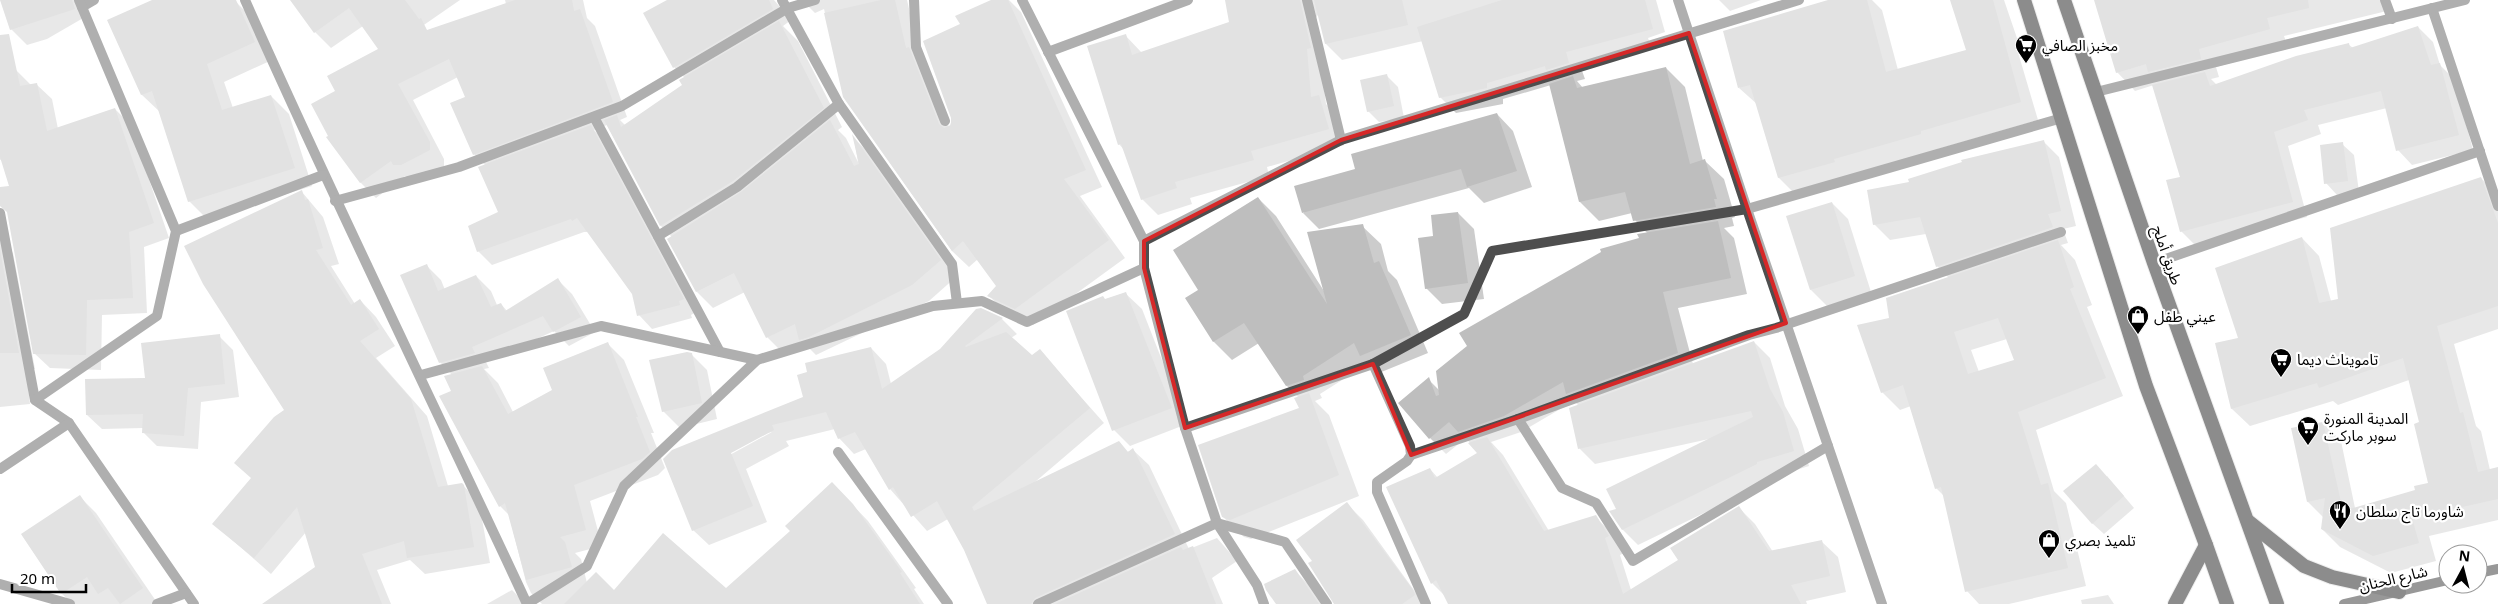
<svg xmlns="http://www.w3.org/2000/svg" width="2498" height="604" font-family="'Noto Sans','Noto Sans Arabic',sans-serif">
<rect width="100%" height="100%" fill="#fff"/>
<g fill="#0003" fill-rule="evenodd">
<polygon points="2,0 79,0 85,17 47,39 27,45 11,29"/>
<polygon points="155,0 229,0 236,2 254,20 272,60 224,82 233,108 271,96 289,114 312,186 207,219 189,201 161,113 142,95 108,21"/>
<polygon points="297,0 460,0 405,38 506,4 505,0 583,0 587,18 595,26 627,117 620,120 626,126 684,86 685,78 674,67 670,0 774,0 791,20 783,26 798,41 842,127 838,130 846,138 858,162 854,138 868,152 956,277 929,301 816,355 804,343 783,353 767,337 745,292 713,308 697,292 669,239 672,237 661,226 607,125 594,130 604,140 696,312 691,315 692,318 652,329 639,315 633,294 589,232 584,232 492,265 478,251 500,212 486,166 474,154 466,97 458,77 413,100 444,159 444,166 417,180 410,180 405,176 376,198 361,183 328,137 337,92 380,49 363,26 331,48 315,32"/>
<polygon points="802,0 907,0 921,61 926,65 949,127 953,118 961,25 994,0 1009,0 1021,12 1102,187 1080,196 1125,258 1033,325 1006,312 989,296 998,286 978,259 969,267 952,251 846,100 824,9 815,13"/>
<polygon points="1226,0 1656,0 1665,32 1648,38 1652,49 1581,68 1585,79 1577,81 1583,88 1666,68 1685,87 1703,161 1705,161 1724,179 1735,217 1732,218 1734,226 1724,228 1734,238 1747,294 1678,308 1693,364 1754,342 1770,358 1785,406 1798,429 1809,466 1771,478 1772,480 1638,545 1622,529 1618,510 1709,439 1595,464 1580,449 1570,409 1579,406 1574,401 1521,432 1491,442 1503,455 1549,531 1595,517 1612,533 1624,553 1620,555 1631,590 1680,560 1739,508 1755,524 1773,552 1821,541 1838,557 1846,592 1806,601 1807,604 1449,604 1446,597 1432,583 1430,469 1438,478 1478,454 1466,438 1446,454 1430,438 1428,379 1439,390 1648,234 1635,220 1632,213 1599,221 1580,202 1551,85 1503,99 1503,104 1456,113 1440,97 1423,41 1342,60 1326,44 1319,13 1316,18 1326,104 1335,113 1344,145 1267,167 1269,176 1190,198 1192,204 1158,215 1142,199 1125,151 1119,144 1125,35 1142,53 1230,23"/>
<polygon points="1719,0 1761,0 1730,11"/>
<polygon points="1835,0 1872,0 1882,10 1898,70 1968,51 1951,0 2004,0 2018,41 2015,42 2038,120 1938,149 1938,152 1797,196 1779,178 1758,105 1739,88"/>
<polygon points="2096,0 2388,0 2391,10 2284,36 2288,47 2216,67 2219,77 2211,79 2217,85 2348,44 2353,48 2418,27 2433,42 2440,65 2454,79 2473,150 2412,165 2398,150 2387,108 2318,125 2321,134 2288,146 2307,217 2196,246 2181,231 2182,177 2154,85 2135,91 2117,72"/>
<polygon points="16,70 31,85 36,84 52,99 58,129 115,109 130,124 169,238 144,247 147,313 102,315 101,370 50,368 34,353 18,211 2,159 0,160 0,74"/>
<polygon points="1387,76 1398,87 1404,118 1379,122 1368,111"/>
<polygon points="1497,114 1513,131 1532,187 1484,203 1469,188 1319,229 1303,213 1357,170"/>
<path d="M2044 142 2059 157 2076 226 2063 229 2068 243 2061 245 2075 260 2092 305 2087 307 2123 396 2036 430 2054 491 2066 503 2086 586 2009 604H1979L1967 591 1944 496 1936 488 1911 406 1900 410 1882 392 1891 319 1949 278 1937 266 1926 234 1890 240 1874 224 1910 183ZM2007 339 2016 361 1979 372 1971 350Z"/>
<polygon points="2342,144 2354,155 2359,192 2337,195 2326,183"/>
<polygon points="2481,178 2498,196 2498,329 2454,344 2476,426 2481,431 2490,470 2498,469 2498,520 2429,536 2436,561 2391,573 2340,547 2322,529 2324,518 2308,502 2323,423 2341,441 2355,508 2417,491 2430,484 2421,423 2409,380 2338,405 2333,401 2250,426 2232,409 2240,339 2302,238 2319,256 2331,301 2340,300"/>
<polygon points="302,192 323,217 339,264 331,266 355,304 360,300 376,317 395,346 376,358 427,416 448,486 462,484 479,503 490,563 425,574 410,560 377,570 391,604 264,604 317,568 306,532 271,574 214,524 252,479 285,410"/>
<polygon points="1258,198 1276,216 1324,291 1362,226 1381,244 1388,271 1397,280 1428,353 1379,373 1369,363 1320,394 1322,398 1315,401 1329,415 1359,496 1251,539 1244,537 1223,517 1301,408 1299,398 1287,386 1259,343 1232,360 1214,342 1187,298 1200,290"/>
<polygon points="1832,203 1848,219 1871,292 1827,306 1811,290"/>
<polygon points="1458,213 1474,229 1484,299 1442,304 1426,288"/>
<polygon points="0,240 13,253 35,369 26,369 30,404 0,407"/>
<polygon points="427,266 441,280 445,290 476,276 491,291 497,305 501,304 507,311 558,280 572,294 595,332 569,346 554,331 486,362 489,368 484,369 498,383 513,412 554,391 608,344 624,360 654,433 651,433 665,468 658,475 590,501 602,546 575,553 581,559 587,583 614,592 726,589 847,499 868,521 916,588 914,589 924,604 542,604 531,593 526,582 509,515 500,506 453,391 452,375 440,362"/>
<polygon points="1125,293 1142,309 1187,424 1130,446 1114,430"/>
<path d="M981 309 1002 319 1017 334 1011 338 1032 357 1040 351 1104 423 1035 482 1133 450 1149 465 1189 549 1217 538 1237 561 1212 578 1223 604H988L965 550 948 519 927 531 890 489 866 449 854 454 839 438 835 429 786 441 789 446 746 469 767 522 709 545 693 530 664 459 805 398 871 348 886 364 891 384 941 349ZM772 432 726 457 725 455 766 433Z"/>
<polygon points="219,336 233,350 239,397 201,402 198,449 157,446 143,432 143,428 102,429 87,415"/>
<polygon points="691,354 707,370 717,419 680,428 663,411"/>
<polygon points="2107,476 2134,508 2104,534 2092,523"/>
<polygon points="80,497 96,513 158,604 73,604 62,594 22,535"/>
<polygon points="1347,504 1363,520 1424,604 1334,604 1334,600 1314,561"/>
<polygon points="1295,571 1311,587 1323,604 1277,604"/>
<polygon points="512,590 526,604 487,604"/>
<polygon points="2108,595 2114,604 2082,604 2081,600"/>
</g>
<g fill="#bebebe" fill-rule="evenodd">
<polygon points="0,0 72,0 75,9 10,30"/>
<polygon points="152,0 236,0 255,42 207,64 222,110 271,95 295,168 188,202 152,91 141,95 107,20"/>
<polygon points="290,0 405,0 419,19 421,18 427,30 515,0 572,0 574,11 580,9 613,102 473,155 450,103 465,97 449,59 398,84 430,142 430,150 401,165 393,165 391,161 360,183 326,137 328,136 311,104 335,91 327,76 378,49 349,8 314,33"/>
<polygon points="667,0 769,0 773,9 673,68 643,13"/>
<polygon points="881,0 895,0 906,48 909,47 939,124 944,128 951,125 951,118 923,41 960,24 955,16 991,0 1008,0 1086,170 1064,179 1109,240 1015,309 987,296 996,286 963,241 952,251 843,97 824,13"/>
<polygon points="1225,0 1300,0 1311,48 1307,49 1311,97 1319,95 1329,129 1251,151 1254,160 1175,182 1177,188 1141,200 1121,144 1118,145 1087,46 1126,34 1132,55 1229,22"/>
<polygon points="1314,0 1402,0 1408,25 1325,44"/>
<polygon points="1502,0 1645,0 1653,29 1566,52 1569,63 1546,70 1545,66 1487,83 1487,88 1439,98 1417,27"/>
<polygon points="1828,0 1867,0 1886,72 1966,50 1950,0 1993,0 2021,102 1921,131 1921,134 1834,159 1835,162 1778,178 1750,85 1738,88 1723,31"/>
<polygon points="2094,0 2308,0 2309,8 2267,18 2270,29 2199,49 2201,59 2148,72 2146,64 2116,73"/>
<polygon points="779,21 824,108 733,181 660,226 604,120 617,115 621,127 682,85 679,80"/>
<polygon points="2418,26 2431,65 2440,63 2459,135 2396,151 2381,91 2304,110 2308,120 2274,132 2293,202 2180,232 2166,180 2180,177 2152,85 2205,72 2210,86 2296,56 2349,43 2350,48"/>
<polygon points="9,34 20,86 37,83 47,131 115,108 154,223 129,232 133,298 87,300 86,355 33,354 7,212 0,206 0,187 9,186 0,157 0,35"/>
<polygon points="1666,67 1690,164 1705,159 1717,199 1714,199 1716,207 1633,221 1625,192 1579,202 1549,84 1573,76 1577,88"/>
<polygon points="1387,74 1394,106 1367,112 1360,80"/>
<polygon points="1497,113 1517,171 1467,187 1461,169 1302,213 1294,186 1355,169 1351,154"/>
<polygon points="830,120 854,166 859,164 852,134 941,260 912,285 809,337 799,340 795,324 766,338 734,273 696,292 667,239 741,192"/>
<polygon points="591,125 684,299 679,301 680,305 637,316 632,294 577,218 572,221 571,219 477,252 468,226 498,212 478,167"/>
<polygon points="2044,140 2061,211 2048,214 2053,227 1936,267 1920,217 1873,225 1867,190 1909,182 1908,179 1962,162 1961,160"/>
<polygon points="2343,142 2348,181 2324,184 2320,145"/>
<polygon points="2481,177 2498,223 2498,306 2437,326 2460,413 2463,412 2478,472 2498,467 2498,499 2412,518 2419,543 2373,556 2321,529 2325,498 2307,502 2291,428 2323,422 2343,511 2415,490 2414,486 2428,483 2414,424 2419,422 2403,358 2319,388 2317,383 2231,409 2215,343 2238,338 2215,268 2302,237 2319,303 2338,299 2330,228"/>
<polygon points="302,190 305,200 308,199 323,248 316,250 351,305 360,299 379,329 360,341 411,399 438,487 462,483 464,485 474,547 407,558 404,541 362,554 382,604 262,604 315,567 297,507 254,558 212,524 251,478 234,463 274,417 284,410 203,284 184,246"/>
<polygon points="1258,197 1327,304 1307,232 1363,224 1374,263 1379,261 1411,335 1360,356 1354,343 1303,376 1304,380 1286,386 1244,323 1213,342 1185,298 1198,290 1173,250"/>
<polygon points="1832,202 1855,276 1810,290 1786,216"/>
<polygon points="1458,212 1468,283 1425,289 1418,238 1433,236 1431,215"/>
<polygon points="1718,221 1731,278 1663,292 1678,353 1566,394 1563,382 1504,416 1458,432 1449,422 1429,439 1398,403 1429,377 1436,396 1439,395 1436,371 1467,346 1459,333 1601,252 1600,249 1639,238 1637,234"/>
<path d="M2058 240 2074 287 2070 289 2106 378 2018 412 2041 485 2048 483 2068 568 1965 592 1941 487 1935 489 1903 385 1881 393 1857 325 1889 318 1886 298ZM1998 318 2014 360 1968 374 1954 332Z"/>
<polygon points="0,250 19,353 0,353"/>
<polygon points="427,264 438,291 476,275 491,307 501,303 505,311 558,278 581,317 553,332 543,316 472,347 475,353 439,363 400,275"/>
<polygon points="1126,292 1172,408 1112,431 1066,311 1103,296 1105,299"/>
<polygon points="981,308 1003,318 965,346 966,347 1006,332 1032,355 1040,349 1090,408 972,507 974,511 1119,441 1128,452 1133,448 1175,534 1035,598 1031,604 987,604 964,550 937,501 911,517 893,487 889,490 855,432 838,439 826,412 772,425 774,430 731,453 753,506 692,531 663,459 672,450 803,397 797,375 807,372 805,363 871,347 882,389 940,349 976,309"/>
<polygon points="220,334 225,384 188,388 184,436 142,433 143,414 86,415 85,379 145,378 141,343"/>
<polygon points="1754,341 1770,389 1783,412 1794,451 1757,462 1757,464 1622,530 1609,511 1616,509 1606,489 1753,417 1751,411 1578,449 1569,408"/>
<polygon points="608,342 638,417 636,417 650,452 642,459 574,485 586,530 560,537 565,542 572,567 526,580 505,503 499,507 439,396 451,391 444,376 482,366 508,414 552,390 543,368"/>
<polygon points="687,352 692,353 702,403 662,412 649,360"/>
<polygon points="1309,393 1339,475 1230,520 1222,517 1198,445 1299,408 1294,398"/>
<polygon points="1487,437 1544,531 1596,515 1609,536 1605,538 1623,594 1678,560 1670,548 1739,506 1769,551 1822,540 1830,576 1791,585 1801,604 1448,604 1436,580 1431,584 1386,487 1430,468 1435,478 1477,453 1468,443"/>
<polygon points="2096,464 2124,496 2092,524 2063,491"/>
<polygon points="832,482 853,504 902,572 900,573 920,604 564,604 596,572 614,590 663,533 726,588 790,531 785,526"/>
<polygon points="80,495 143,588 120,604 108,588 98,594 87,577 61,594 21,534"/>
<polygon points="1347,502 1413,590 1415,595 1402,604 1334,604 1308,563 1312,561 1296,540"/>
<polygon points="1193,546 1216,604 1055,604 1181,547 1183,550"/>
<polygon points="1295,569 1319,604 1276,604 1266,590 1264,584"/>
</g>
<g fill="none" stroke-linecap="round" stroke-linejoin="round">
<g stroke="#dbdbdb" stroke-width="16">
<g id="trunk">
<polyline points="2024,0 2146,386 2206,545 2227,604"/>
<polyline points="2064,0 2154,263 2277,604"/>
<polyline points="2249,522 2304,566 2332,577 2399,592"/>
<polyline points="2175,604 2206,545"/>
</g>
</g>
<g stroke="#4e4e4e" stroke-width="10">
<path d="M245 0C335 203 433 402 527 604"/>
<polyline points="782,0 839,104 952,264 957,303"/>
<polyline points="914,0 916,47 945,121"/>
<polyline points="1022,0 1144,241 1144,268 1185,428 1217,523 1257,585 1264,604"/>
<polyline points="1307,0 1341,140"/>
<polyline points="1678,0 1747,209 1882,604"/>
<polyline points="2385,0 2392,19"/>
<polyline points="82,7 94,0"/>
<polyline points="2432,8 2498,206"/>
<polyline points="1048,52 1188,0"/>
<polyline points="2096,92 2465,0"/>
<polyline points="594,117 720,352"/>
<polyline points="335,201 459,167 622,106 788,8 815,0"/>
<polyline points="0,213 35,400 69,423 194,604"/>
<polyline points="176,231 323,175"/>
<polyline points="658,236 737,187 839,104"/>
<polyline points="1144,241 1341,140 1799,0"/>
<polyline points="2154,263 2480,151"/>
<polyline points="421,375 601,326 757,360"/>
<polyline points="35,400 157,316 176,231 79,0"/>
<polyline points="1518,419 1562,488 1596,503 1633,561 1828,446"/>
<polyline points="1185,428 1373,364"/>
<polyline points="838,452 948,604"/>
<polyline points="1411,455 1518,419 1749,335 1776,328 2061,232"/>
<polyline points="0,469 69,423"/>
<polyline points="0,584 70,604"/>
<polyline points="157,604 186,593"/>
<polyline points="527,604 587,566 624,486 757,360 933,306 982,301 1027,322 1144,268"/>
<polyline points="1038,604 1217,523 1285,542 1327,604"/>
<polyline points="1426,604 1377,492 1377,482 1407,461 1411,455 1410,446 1373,364 1464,314 1492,251 1747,209 2062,118"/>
</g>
<g stroke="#1b1b1b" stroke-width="10">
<polyline points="2478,573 2498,569"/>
<polyline points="2344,604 2448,580"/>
</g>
<use href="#trunk" stroke="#000" stroke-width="14"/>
</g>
<path d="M0 0H2498V604H0ZM1689 33 1786 323 1411 455 1373 364 1185 428 1144 268V241L1341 140Z" fill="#fff" fill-opacity=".55" fill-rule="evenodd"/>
<path fill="none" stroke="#d62828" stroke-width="4" stroke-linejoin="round" d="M1689 33 1786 323 1411 455 1373 364 1185 428 1144 268V241L1341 140Z"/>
<defs>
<g id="supermarket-pin" transform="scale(1.125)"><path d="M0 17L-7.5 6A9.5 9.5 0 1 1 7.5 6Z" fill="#000" stroke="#fff"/><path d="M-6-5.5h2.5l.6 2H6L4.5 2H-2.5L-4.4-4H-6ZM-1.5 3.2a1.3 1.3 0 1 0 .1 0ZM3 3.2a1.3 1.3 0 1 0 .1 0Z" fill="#fff"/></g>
<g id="shop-pin" transform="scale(1.125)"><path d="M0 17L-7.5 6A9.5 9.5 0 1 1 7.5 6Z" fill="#000" stroke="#fff"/><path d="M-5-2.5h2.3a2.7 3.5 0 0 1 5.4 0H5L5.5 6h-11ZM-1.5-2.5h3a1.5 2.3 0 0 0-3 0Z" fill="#fff"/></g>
<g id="restaurant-pin" transform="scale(1.125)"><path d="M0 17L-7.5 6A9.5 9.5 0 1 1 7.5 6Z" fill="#000" stroke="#fff"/><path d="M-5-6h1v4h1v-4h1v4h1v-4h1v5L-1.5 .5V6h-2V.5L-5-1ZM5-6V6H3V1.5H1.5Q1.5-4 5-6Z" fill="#fff"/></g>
</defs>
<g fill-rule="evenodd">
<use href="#supermarket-pin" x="2026" y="45"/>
<use href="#shop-pin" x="2138" y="316"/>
<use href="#supermarket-pin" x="2281" y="359"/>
<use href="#supermarket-pin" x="2308" y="427"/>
<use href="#restaurant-pin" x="2340" y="511"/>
<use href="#shop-pin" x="2049" y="540"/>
</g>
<g text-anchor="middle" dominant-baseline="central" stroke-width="4.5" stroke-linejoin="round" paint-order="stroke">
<g font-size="15" fill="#000" stroke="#fff" text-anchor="start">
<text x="2042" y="45">مخبز الصافي</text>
<text x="2154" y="316">عيني طفل</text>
<text x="2297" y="359">تامويناث ديما</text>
<text x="2324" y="418">المدينة المنورة<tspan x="2324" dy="17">سوبر ماركت</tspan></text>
<text x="2356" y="511">شاورما تاج سلطان</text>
<text x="2065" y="540">تلميذ بصري</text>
</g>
<g font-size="15" fill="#000" stroke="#fff">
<text transform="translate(2168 255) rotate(71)">طريق أملج</text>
<text transform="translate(2393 578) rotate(-13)">شارع الحنان</text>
</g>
</g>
<g transform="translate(2463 569) rotate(7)"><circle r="24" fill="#ffffff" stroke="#999999"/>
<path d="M0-4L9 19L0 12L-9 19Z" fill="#000000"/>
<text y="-8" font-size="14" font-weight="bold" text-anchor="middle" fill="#000000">N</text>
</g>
<path d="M12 584v8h74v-8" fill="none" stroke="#000000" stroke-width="2.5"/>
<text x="20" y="584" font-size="15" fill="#000000" stroke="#ffffff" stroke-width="4" paint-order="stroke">20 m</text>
</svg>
